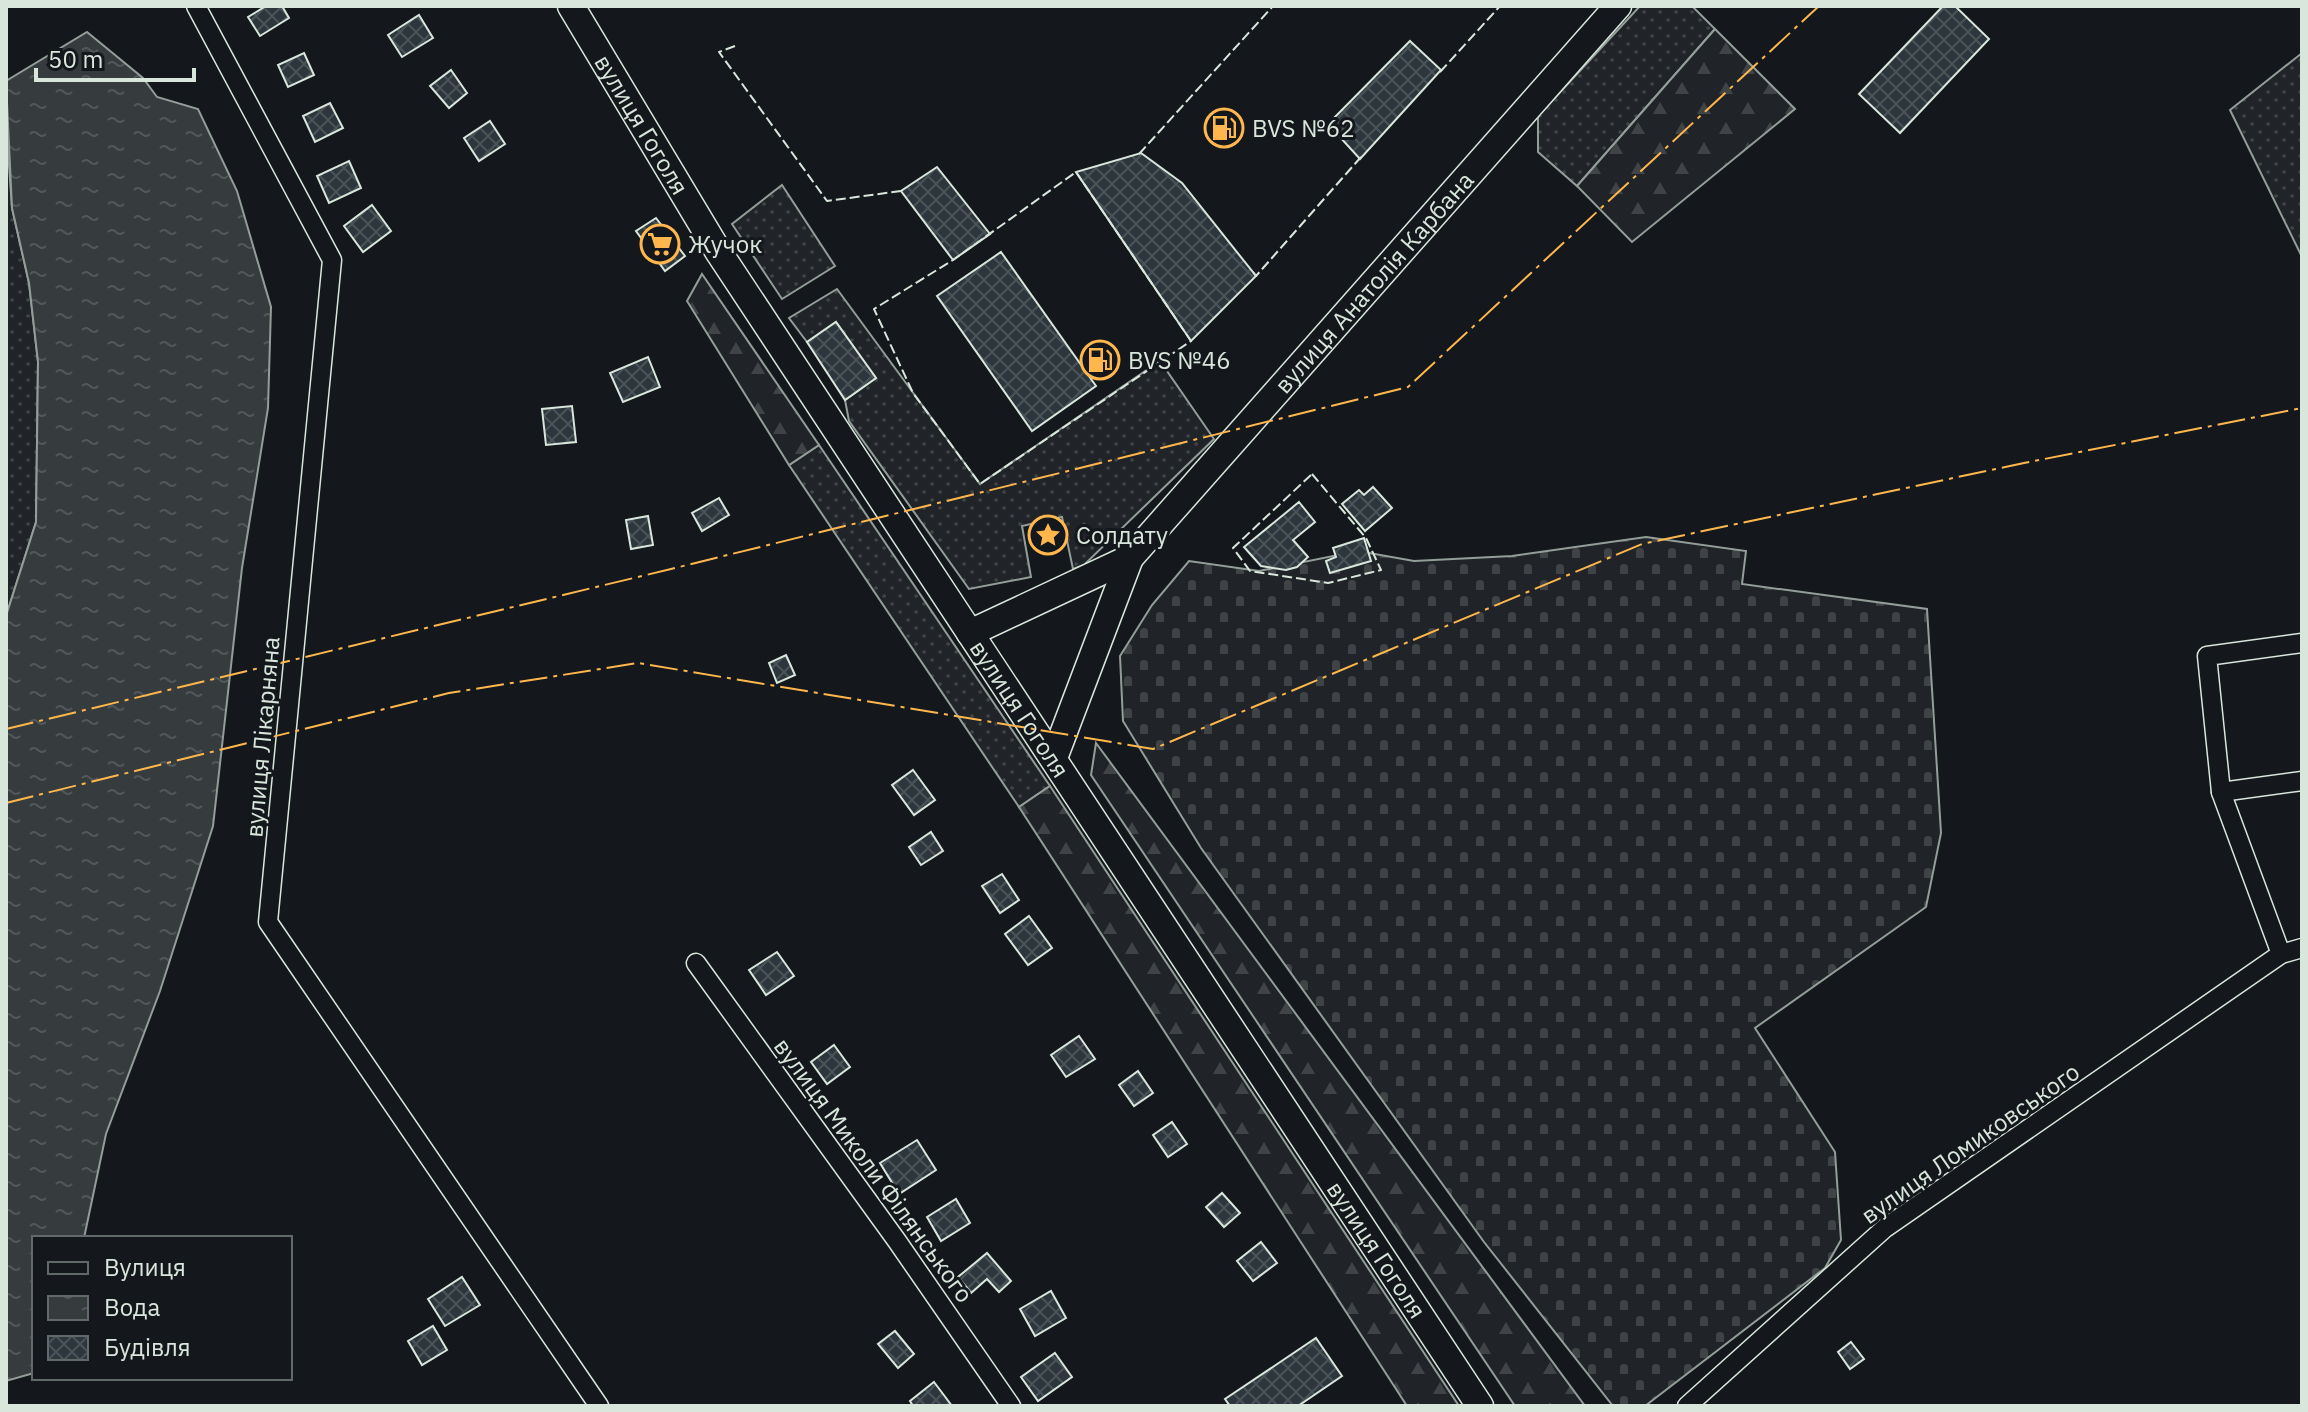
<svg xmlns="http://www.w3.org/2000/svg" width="2308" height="1412" font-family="'IBM Plex Sans',sans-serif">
<defs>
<pattern id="grass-dots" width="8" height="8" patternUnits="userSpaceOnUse" patternTransform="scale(2)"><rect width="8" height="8" fill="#202428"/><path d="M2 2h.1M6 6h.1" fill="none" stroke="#404447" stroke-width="1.8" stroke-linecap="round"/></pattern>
<pattern id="forest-firs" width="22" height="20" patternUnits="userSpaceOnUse" patternTransform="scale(2)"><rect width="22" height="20" fill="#202428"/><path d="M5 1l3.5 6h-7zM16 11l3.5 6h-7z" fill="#404447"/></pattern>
<pattern id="cemetery-stones" width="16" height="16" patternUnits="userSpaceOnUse" patternTransform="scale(2)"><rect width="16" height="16" fill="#202428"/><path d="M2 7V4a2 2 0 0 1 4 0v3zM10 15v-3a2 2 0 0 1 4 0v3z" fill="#404447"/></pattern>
<pattern id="water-ripples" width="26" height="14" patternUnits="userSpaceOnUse" patternTransform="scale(2)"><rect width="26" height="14" fill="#363b3e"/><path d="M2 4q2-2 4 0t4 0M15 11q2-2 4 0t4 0" fill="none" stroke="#525759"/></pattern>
<pattern id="building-cross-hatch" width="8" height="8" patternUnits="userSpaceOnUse" patternTransform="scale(2)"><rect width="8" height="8" fill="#2c363c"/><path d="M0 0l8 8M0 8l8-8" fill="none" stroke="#4a5358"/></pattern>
</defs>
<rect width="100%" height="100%" fill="#14181c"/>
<g fill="url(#grass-dots)" stroke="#939e99" stroke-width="2">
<polygon points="1640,6 1692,6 1715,29 1577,186 1538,152 1538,116"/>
<polygon points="2302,53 2302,257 2230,110"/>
<polygon points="6,122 12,208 29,283 38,362 36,522 6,616"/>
<polygon points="782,185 835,266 782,299 732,224"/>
<polygon points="837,289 980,484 1160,361 1214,439 1084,565 1073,569 1062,517 1022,526 1031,577 969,589 849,421 845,400 876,378 836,322 807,342 789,318"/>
<polygon points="819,445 1050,786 1019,807 789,465"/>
</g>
<g fill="url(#forest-firs)" stroke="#939e99" stroke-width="2">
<polygon points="1715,29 1795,109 1632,242 1577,186"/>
<polygon points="702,274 819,445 789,465 687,301"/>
<polygon points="1096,743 1585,1406 1515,1406 1091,775"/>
<polygon points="1050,786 1459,1406 1407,1406 1019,807"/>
</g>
<polygon fill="url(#cemetery-stones)" stroke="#939e99" stroke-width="2" points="1646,537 1746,551 1742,584 1927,609 1941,833 1926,907 1755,1028 1835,1152 1841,1240 1825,1268 1645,1406 1613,1406 1484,1242 1201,848 1123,721 1120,656 1152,605 1189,561 1259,571 1358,551 1414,561 1512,556"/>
<polygon fill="url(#water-ripples)" stroke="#939e99" stroke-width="2" points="87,32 143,78 157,97 198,109 237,191 271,307 268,408 242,568 213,826 160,991 106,1134 84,1238 34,1238 34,1373 6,1381 6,616 36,522 38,362 29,283 12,208 6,81"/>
<g fill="url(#building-cross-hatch)" stroke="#d8e6dc" stroke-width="2">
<polygon points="266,6 282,6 289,18 260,36 248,17"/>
<polygon points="1943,6 1955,6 1989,39 1900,133 1859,94"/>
<polygon points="419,15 433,38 402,57 388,35"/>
<polygon points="1410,41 1441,70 1360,159 1328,124"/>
<polygon points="304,53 314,75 288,87 278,65"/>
<polygon points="451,70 467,93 449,108 430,86"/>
<polygon points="330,103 343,128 315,142 303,116"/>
<polygon points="490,121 505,144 479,161 464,138"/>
<polygon points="1141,153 1182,183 1256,276 1191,341 1076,172"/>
<polygon points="349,161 361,188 329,203 317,176"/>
<polygon points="937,167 990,234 953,260 901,191"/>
<polygon points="372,205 391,231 363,252 344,226"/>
<polygon points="656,218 685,256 665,271 636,231"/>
<polygon points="1001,252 1096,386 1032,431 937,296"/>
<polygon points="836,322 876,378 845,400 807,342"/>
<polygon points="648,357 660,387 623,402 610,373"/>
<polygon points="572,406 576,442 546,445 542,409"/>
<polygon points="1373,487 1392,508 1365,531 1342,504 1359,490 1364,495"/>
<polygon points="719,498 729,515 702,531 692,513"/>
<polygon points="1299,502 1315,522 1293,540 1308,557 1297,567 1286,570 1261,566 1244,547"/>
<polygon points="648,516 653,545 631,549 626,520"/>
<polygon points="1364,538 1371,561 1330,573 1326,561 1336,557 1333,548"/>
<polygon points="786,655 795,675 777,683 769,663"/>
<polygon points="913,770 935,800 914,815 892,785"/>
<polygon points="931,832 943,851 921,865 909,847"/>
<polygon points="1002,874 1019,900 1000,913 982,886"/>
<polygon points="1029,916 1052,948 1028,965 1005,934"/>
<polygon points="777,952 794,976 766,995 749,970"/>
<polygon points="1079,1036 1095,1059 1066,1077 1051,1055"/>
<polygon points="834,1045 850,1067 827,1084 811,1062"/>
<polygon points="1138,1071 1153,1093 1134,1106 1119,1085"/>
<polygon points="1172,1122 1187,1144 1168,1157 1153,1135"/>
<polygon points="917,1140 936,1170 899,1194 880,1163"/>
<polygon points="1222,1193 1240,1213 1224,1227 1206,1207"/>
<polygon points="956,1199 970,1223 941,1241 927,1217"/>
<polygon points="1261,1242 1277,1263 1253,1281 1237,1261"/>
<polygon points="987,1253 1011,1281 999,1292 987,1279 971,1293 958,1277"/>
<polygon points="462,1277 480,1305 445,1326 428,1299"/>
<polygon points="1051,1291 1066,1318 1035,1336 1020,1309"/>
<polygon points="433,1326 447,1350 422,1365 408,1341"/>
<polygon points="895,1331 914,1354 898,1368 878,1344"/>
<polygon points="1316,1338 1342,1376 1298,1406 1230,1406 1225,1399"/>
<polygon points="1851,1342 1864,1359 1850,1369 1838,1352"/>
<polygon points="1055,1353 1072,1377 1038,1401 1021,1377"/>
<polygon points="934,1382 952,1406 913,1406 910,1401"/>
</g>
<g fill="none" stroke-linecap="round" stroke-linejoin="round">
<g stroke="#d8e6dc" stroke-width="21">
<g id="street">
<polyline points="196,6 332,260 268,922 599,1406"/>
<polyline points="2221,792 2302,781"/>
<polyline points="2281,954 2221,792 2207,656 2302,643"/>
<polyline points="696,963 897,1241 1011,1406"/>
<polyline points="1687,1406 1885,1228 2281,954 2302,948"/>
</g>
</g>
<g stroke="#d8e6dc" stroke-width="29">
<g id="secondary">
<path id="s1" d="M571 6 718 251 1480 1406"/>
<polyline points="970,633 1130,558"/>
<path id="s2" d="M1054 758 1130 558 1618 6"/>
</g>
</g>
<use href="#street" stroke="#14181c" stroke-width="18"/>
<use href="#secondary" stroke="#14181c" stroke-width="26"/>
<g stroke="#d8e6dc" stroke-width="2" stroke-dasharray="10 4" stroke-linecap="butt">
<polyline points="735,46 719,52 827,201 901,191"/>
<polyline points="1440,72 1500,6"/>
<polyline points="1139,154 1273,6"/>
<polygon points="1076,172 1191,341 980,484 913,393 874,309 953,260"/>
<polyline points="1253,272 1256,276 1361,157"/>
<polygon points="1312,474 1366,538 1381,570 1328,583 1250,571 1233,548"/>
</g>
<g stroke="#ffb74d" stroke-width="2" stroke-dasharray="28 6 4 6" stroke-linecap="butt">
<polyline points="6,729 671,569 1408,387 1819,6"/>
<polyline points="6,803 449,693 638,663 1153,749 1642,544 2024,463 2302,408"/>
</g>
</g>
<defs>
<g id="fuel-ring" transform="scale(2)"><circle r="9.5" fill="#14181c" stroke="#ffb74d" stroke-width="1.5"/><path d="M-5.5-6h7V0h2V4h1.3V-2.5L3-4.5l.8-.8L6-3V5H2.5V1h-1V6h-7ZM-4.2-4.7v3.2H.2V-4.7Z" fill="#ffb74d"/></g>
<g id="supermarket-ring" transform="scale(2)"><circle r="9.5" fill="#14181c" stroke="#ffb74d" stroke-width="1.5"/><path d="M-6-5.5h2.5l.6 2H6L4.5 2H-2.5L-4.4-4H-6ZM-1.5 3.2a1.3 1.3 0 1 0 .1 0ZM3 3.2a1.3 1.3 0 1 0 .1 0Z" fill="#ffb74d"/></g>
<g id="sight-ring" transform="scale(2)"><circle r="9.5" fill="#14181c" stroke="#ffb74d" stroke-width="1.5"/><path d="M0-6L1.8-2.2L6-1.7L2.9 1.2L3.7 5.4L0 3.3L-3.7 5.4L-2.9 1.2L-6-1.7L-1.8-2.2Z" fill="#ffb74d"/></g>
</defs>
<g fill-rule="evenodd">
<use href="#fuel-ring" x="1224" y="128"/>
<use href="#supermarket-ring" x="660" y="244"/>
<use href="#fuel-ring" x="1100" y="360"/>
<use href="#sight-ring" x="1048" y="535"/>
</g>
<g text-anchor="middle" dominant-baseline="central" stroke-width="6" stroke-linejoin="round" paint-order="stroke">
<g font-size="24" fill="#d8e6dc" stroke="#14181c">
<text stroke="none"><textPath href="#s1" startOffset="138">вулиця Гоголя</textPath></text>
<text stroke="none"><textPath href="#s2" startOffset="582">вулиця Анатолія Карбана</textPath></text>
<text stroke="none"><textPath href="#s1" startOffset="834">вулиця Гоголя</textPath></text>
<text transform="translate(262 737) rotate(-85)">вулиця Лікарняна</text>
<text transform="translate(1970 1143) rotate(-35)">вулиця Ломиковського</text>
<text transform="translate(874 1170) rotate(54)">вулиця Миколи Філянського</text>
<text stroke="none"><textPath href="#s1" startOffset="1482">вулиця Гоголя</textPath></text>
</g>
<g font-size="24" fill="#d8e6dc" stroke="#14181c" text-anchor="start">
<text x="1252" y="128">BVS №62</text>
<text x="688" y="244">Жучок</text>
<text x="1128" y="360">BVS №46</text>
<text x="1076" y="535">Солдату</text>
</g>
</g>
<rect width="2308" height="1412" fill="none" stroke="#d8e6dc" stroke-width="16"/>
<rect x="32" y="1236" width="260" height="144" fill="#14181c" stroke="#626a69" stroke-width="2"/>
<rect x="48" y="1262" width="40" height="12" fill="#14181c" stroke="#626a69" stroke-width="2"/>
<text x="104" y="1276" font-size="24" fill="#d8e6dc">Вулиця</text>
<rect x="48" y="1296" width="40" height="24" fill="url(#water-ripples)" stroke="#626a69" stroke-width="2"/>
<text x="104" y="1316" font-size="24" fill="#d8e6dc">Вода</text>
<rect x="48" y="1336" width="40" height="24" fill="url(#building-cross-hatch)" stroke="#626a69" stroke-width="2"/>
<text x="104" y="1356" font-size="24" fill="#d8e6dc">Будівля</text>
<path d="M36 68v12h158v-12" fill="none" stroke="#d8e6dc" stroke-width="4"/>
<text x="48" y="68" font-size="24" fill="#d8e6dc" stroke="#14181c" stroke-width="6" paint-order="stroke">50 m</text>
</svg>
